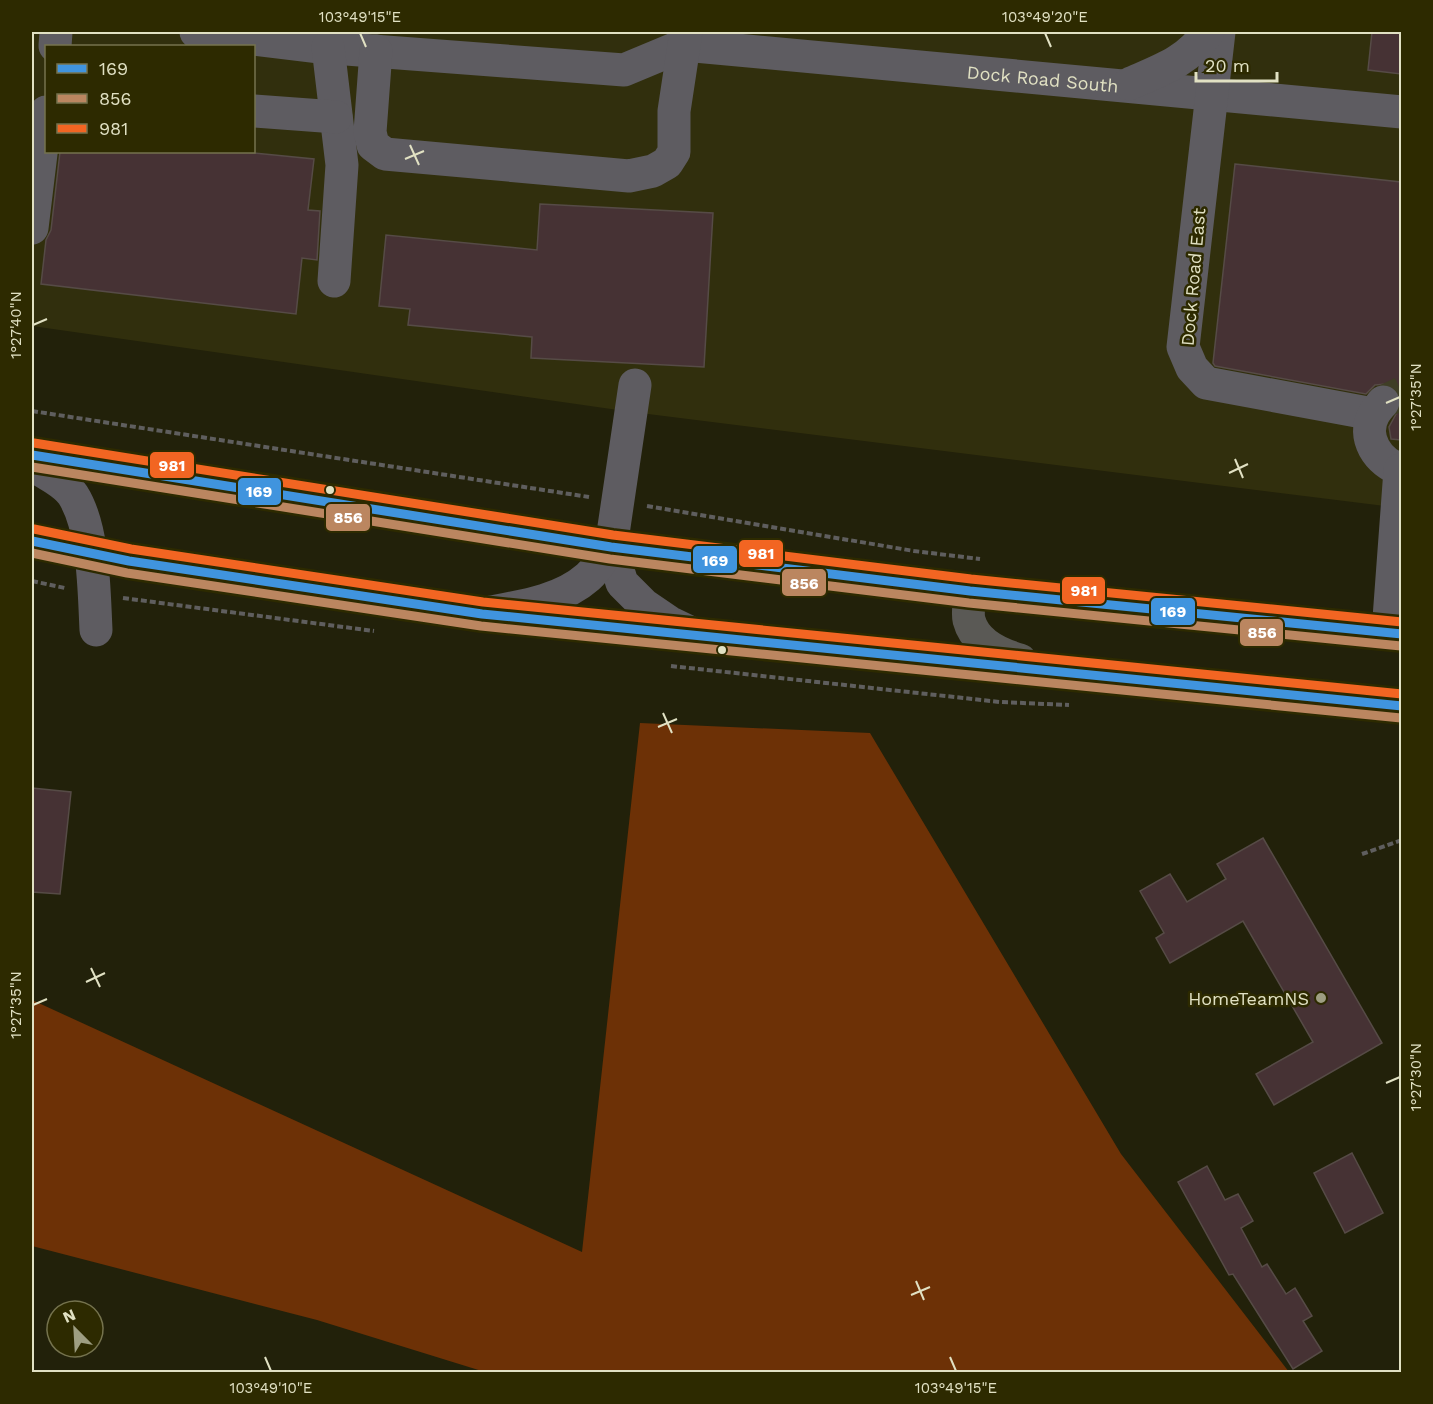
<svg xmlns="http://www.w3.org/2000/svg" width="1433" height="1404" font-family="'Work Sans',sans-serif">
<rect width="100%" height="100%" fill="#22210a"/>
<path fill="#312f0d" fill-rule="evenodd" d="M32 32H1401V508L632 412 32 326ZM46 46H254V152H46Z"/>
<polygon fill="#6d3106" points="640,723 870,733 1121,1154 1289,1372 485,1372 317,1320 32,1246 32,1000 582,1252"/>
<g fill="#463234" stroke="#564b46" stroke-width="1.5">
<polygon points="1372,32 1401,32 1401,74 1368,70"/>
<polygon points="60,152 245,152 314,159 308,210 320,211 317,260 302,258 296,314 41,284 46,240 51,230"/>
<polygon points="1235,164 1401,182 1401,403 1400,394 1395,388 1386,384 1375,385 1366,394 1215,366 1213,363"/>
<polygon points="540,204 713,213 704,367 531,358 532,337 408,325 410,309 379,306 386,235 537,250"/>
<polygon points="1401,405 1401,440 1391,439 1389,427"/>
<polygon points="32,788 71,792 60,894 32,892"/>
<polygon points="1263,838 1382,1043 1274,1105 1256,1074 1313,1042 1243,921 1170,963 1156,938 1164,933 1140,891 1170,874 1187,902 1226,879 1217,864"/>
<polygon points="1352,1153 1383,1213 1345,1233 1314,1173"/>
<polygon points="1207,1166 1225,1200 1238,1194 1253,1221 1241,1228 1262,1267 1267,1264 1286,1294 1295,1288 1312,1316 1303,1321 1322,1351 1293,1369 1233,1274 1229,1275 1178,1182"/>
</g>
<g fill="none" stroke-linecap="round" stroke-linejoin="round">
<polyline stroke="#3f3e26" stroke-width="33" stroke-dasharray="33 16" stroke-linecap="butt" points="1383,402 1402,393"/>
<g stroke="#5f5e5e" stroke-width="4" stroke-dasharray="6 3" stroke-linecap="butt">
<polyline points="32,411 589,497"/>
<polyline points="647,506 914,551 980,559"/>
<polyline points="32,581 65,588"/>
<polyline points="123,598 374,631"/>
<polyline points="671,666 1000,702 1069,705"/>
<polyline points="1362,854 1402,840"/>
</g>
<g stroke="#5e5c61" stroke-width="33">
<path id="s1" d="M196 32 320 47 624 70 684 45 1402 112"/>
<polyline points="1219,32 1183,347 1192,368 1206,383 1373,414"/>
<polyline points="55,46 56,32"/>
<polyline points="328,47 342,165 334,281"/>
<polyline points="376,51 370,132 373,145 385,154 629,176 653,171 667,163 674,152 674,111 686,32"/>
<path d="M1129 84C1161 70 1187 62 1208 32"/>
<polyline points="254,111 336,117"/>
<polyline points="32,228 46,112"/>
<polyline points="635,385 611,547 622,583 644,605 669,622 698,636"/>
<path d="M1383 402C1380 406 1376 410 1374 414 1361 437 1378 463 1402 470"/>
<path d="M32 466C43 471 66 484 73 495 94 528 94 590 96 630"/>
<path d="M491 612C524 606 562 600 588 577 597 569 604 557 611 547"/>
<polyline points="1388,632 1400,470"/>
</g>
<g stroke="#5a5955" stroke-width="33">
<polyline points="32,455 611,547 970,591 1402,634"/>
<polyline points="32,541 129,561 482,614 1402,706"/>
<path d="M970 591C970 600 967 612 969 620 975 643 999 654 1020 660"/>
</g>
<g stroke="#2d2a00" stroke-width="14">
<g id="bus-1">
<polyline points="32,455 611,547 970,591 1402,634"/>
<polyline points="32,541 129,561 482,614 1402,706"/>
</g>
</g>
<g stroke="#2d2a00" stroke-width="14">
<g id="bus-2">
<polyline points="32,467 610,559 969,603 1401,646"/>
<polyline points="32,553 127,573 481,626 1401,718"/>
</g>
</g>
<g stroke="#2d2a00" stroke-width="14">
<g id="bus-3">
<polyline points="34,443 613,535 971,579 1402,622"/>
<polyline points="34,529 131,549 483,602 1402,694"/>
</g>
</g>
<use href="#bus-1" stroke="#4094de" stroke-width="9"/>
<use href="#bus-2" stroke="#bb8660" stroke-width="9"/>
<use href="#bus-3" stroke="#f26522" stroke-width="9"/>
</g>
<path fill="none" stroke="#e1e1c3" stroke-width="2" d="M360 33 366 47M1045 33 1051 47M410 145 419 165M405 159 424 151M33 325 47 319M1386 403 1400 397M1235 459 1243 478M1229 473 1248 464M663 713 672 733M658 727 677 719M91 968 100 987M86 982 105 973M33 1005 47 999M1386 1083 1400 1077M916 1281 924 1300M911 1295 930 1287M265 1357 271 1371M950 1357 956 1371"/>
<g fill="#e1e1c3" stroke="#2d2a00" stroke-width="2">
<circle cx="330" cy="490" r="5"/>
<circle cx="722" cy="650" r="5"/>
</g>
<circle fill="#9e9e82" stroke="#2d2a00" stroke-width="2" cx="1321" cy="998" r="6"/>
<g text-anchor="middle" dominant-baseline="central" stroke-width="5" stroke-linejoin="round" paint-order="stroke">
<g font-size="18" fill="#e1e1c3" stroke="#2d2a00">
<text stroke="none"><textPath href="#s1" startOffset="855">Dock Road South</textPath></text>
<text transform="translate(1193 277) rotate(-85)">Dock Road East</text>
</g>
<g font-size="18" fill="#e1e1c3" stroke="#2d2a00" text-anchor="end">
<text x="1309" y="998">HomeTeamNS</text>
</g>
</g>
<g stroke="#2d2a00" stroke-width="2">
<rect x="149" y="451" width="46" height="28" rx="6" fill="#f26522"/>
<rect x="237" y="477" width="45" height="29" rx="6" fill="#4094de"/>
<rect x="325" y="503" width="46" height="29" rx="6" fill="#bb8660"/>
<rect x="738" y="539" width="46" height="29" rx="6" fill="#f26522"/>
<rect x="692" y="545" width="46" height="29" rx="6" fill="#4094de"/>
<rect x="781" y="568" width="46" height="29" rx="6" fill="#bb8660"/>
<rect x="1061" y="576" width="45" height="29" rx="6" fill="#f26522"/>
<rect x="1150" y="597" width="46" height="29" rx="6" fill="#4094de"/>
<rect x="1239" y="618" width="45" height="29" rx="6" fill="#bb8660"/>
</g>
<g font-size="16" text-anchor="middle" font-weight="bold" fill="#fff">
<text x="172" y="471">981</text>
<text x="259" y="497">169</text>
<text x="348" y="523">856</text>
<text x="761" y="559">981</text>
<text x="715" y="566">169</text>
<text x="804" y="589">856</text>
<text x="1084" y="596">981</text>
<text x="1173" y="617">169</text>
<text x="1262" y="638">856</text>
</g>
<rect width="1433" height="1404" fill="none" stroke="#2d2a00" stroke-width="66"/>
<rect x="45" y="45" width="210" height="108" fill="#2d2a00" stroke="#75734e" stroke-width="1.5"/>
<rect x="57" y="64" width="30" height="9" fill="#4094de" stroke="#75734e" stroke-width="1.5"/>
<text x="99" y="75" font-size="18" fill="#e1e1c3">169</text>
<rect x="57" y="94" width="30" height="9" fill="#bb8660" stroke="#75734e" stroke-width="1.5"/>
<text x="99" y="105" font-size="18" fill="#e1e1c3">856</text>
<rect x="57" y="124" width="30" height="9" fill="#f26522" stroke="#75734e" stroke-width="1.5"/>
<text x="99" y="135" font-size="18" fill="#e1e1c3">981</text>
<g transform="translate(75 1329) rotate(336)"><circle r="28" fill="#2d2a00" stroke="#75734e" stroke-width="1.5"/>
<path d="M0-4.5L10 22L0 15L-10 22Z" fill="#9e9e82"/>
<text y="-9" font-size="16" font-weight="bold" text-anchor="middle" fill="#e1e1c3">N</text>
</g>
<path d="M1196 72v9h81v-9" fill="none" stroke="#e1e1c3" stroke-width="3"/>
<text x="1205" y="72" font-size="18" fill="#e1e1c3" stroke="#2d2a00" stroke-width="4.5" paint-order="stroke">20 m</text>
<rect x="33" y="33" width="1367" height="1338" fill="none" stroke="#e1e1c3" stroke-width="2"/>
<g font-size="15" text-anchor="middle" fill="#e1e1c3">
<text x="360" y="22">103°49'15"E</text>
<text x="1045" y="22">103°49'20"E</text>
<text transform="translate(16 325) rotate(-90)" y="5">1°27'40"N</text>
<text transform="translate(1416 397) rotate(-90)" y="5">1°27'35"N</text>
<text transform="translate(16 1005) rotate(-90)" y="5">1°27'35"N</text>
<text transform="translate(1416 1077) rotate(-90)" y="5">1°27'30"N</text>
<text x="271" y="1393">103°49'10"E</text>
<text x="956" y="1393">103°49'15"E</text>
</g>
</svg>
